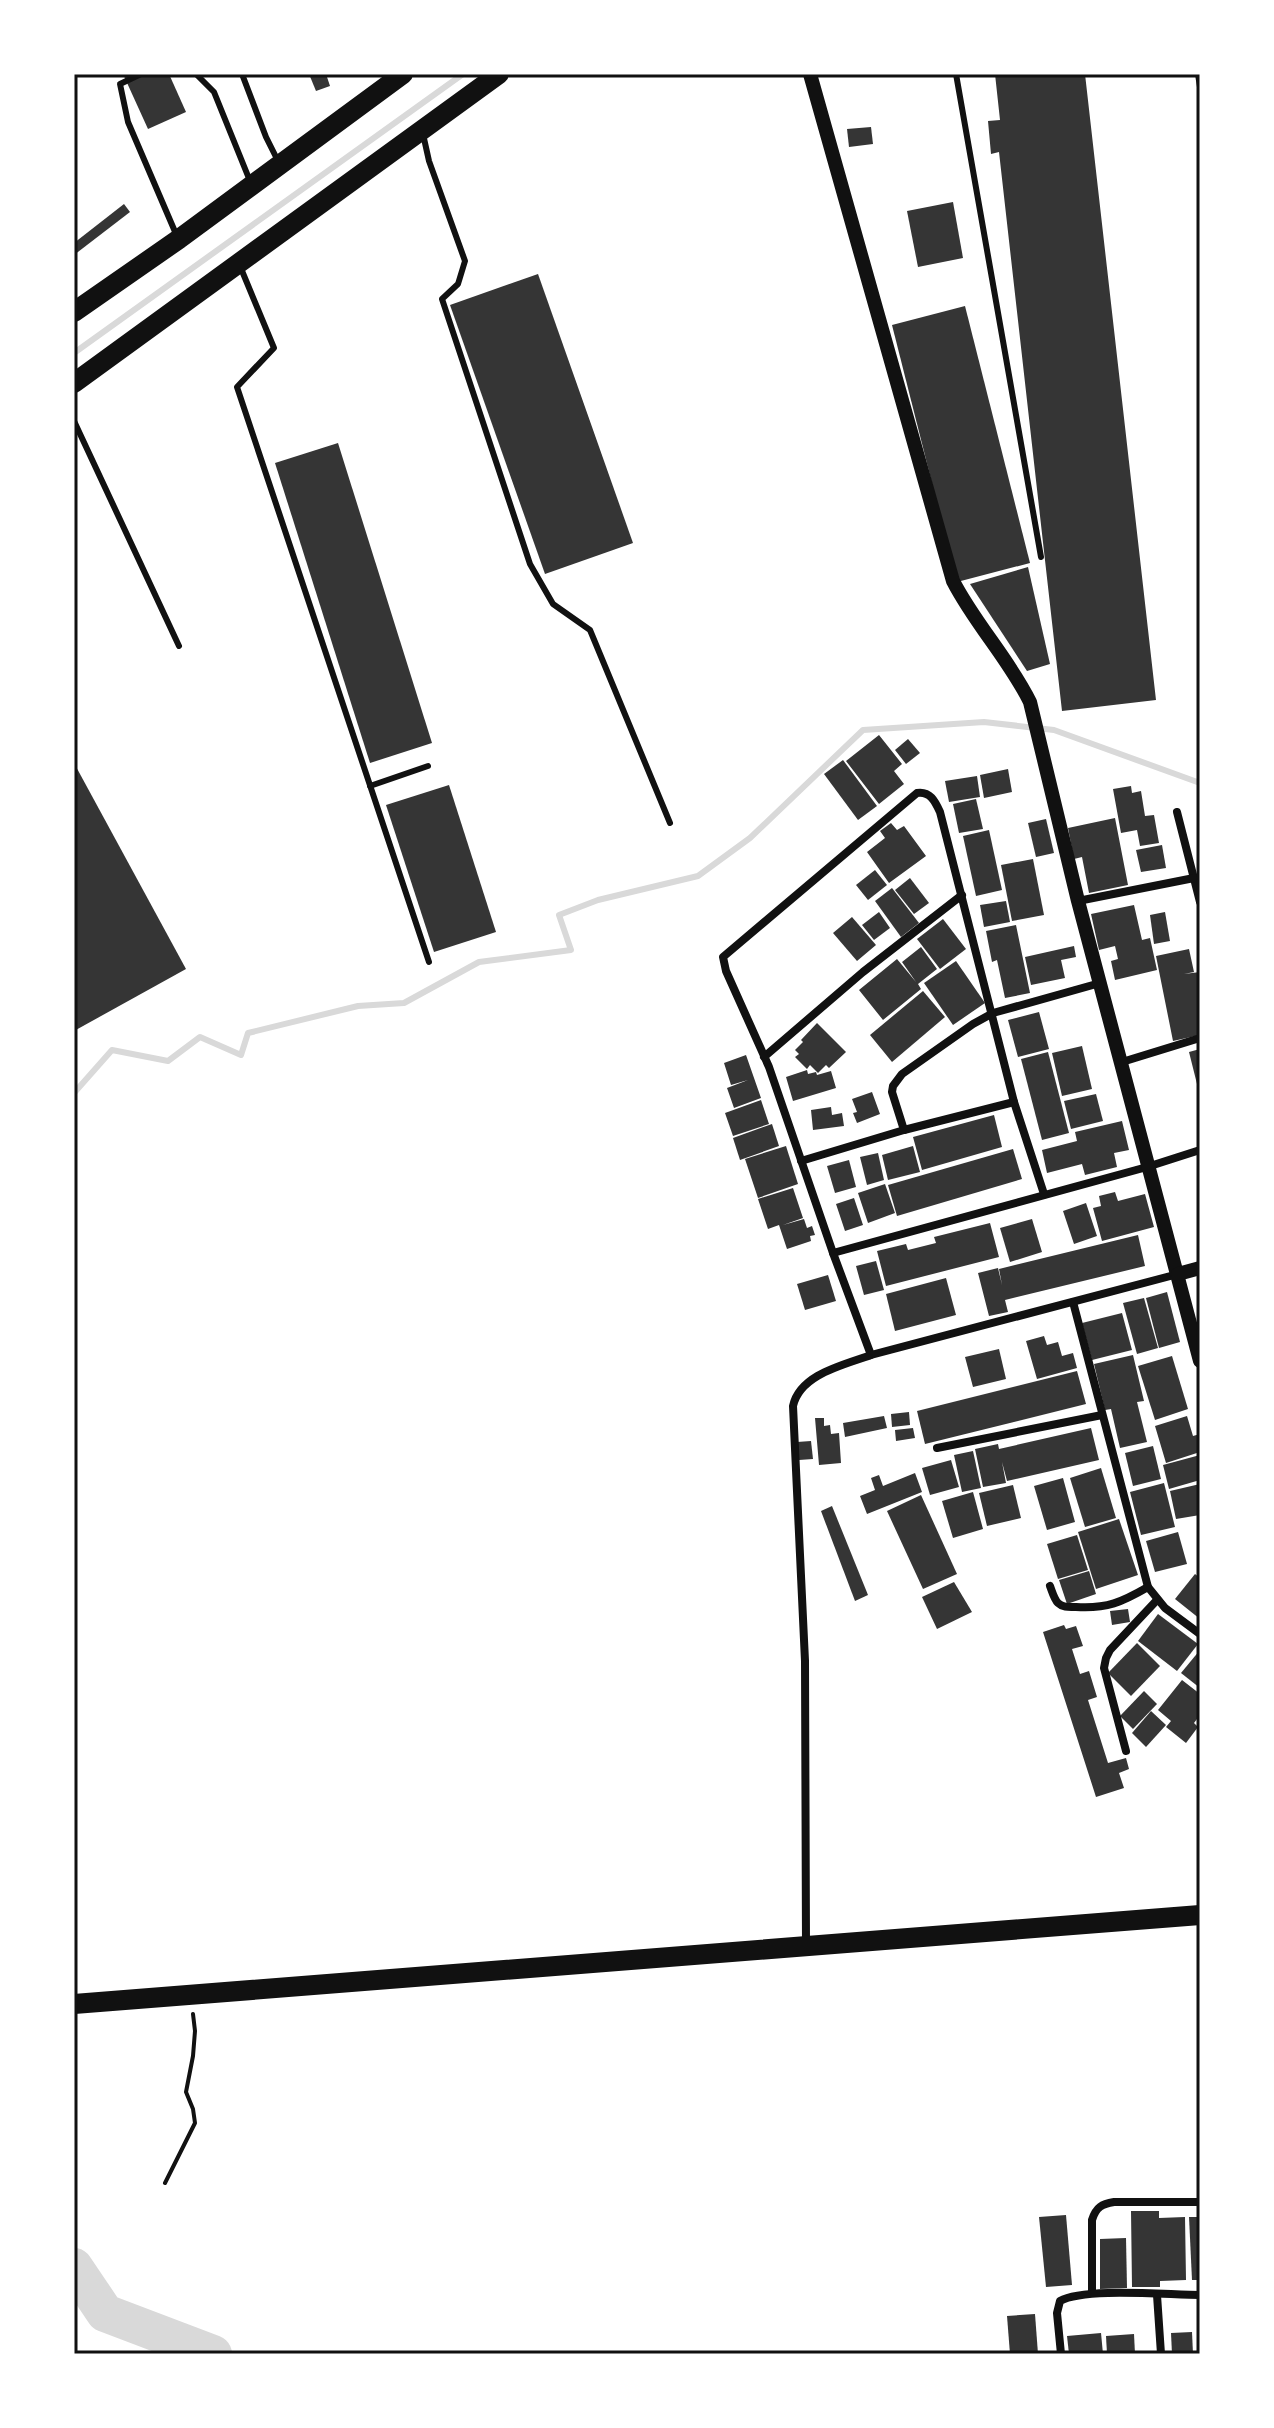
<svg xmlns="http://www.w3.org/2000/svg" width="1274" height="2428" font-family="Ubuntu,sans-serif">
<rect width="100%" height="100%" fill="#fff"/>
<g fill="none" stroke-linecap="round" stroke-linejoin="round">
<g stroke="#d9d9d9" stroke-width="6">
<polyline points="74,353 463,74"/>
<polyline points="74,1093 112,1050 168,1061 200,1037 241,1055 248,1033 358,1006 404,1003 479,962 571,950 559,915 598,900 698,876 750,838 863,730 984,722 1054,730 1200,783"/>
</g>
<polyline stroke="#d9d9d9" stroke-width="38" points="74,2267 105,2313 213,2354"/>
</g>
<g fill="#353535">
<polygon points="123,74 169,74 186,112 148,129"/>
<polygon points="309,74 326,74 330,86 316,91"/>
<polygon points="995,74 1085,74 1156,700 1062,711 999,152 991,154 988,121 1000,120"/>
<polygon points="871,127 873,144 849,147 847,129"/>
<polygon points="953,202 963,258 918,267 907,211"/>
<polygon points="124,204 130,212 74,255 74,243"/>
<polygon points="538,274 633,543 545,574 450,305"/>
<polygon points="965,306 1030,563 957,582 892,325"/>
<polygon points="338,443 432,743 370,763 275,463"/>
<polygon points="1028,567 1050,664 1027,671 970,584"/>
<polygon points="879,735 902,764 894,771 904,784 879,804 846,761"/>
<polygon points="908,739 920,753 906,764 895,750"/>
<polygon points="843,760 877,806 858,820 824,774"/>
<polygon points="74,763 186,969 74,1031"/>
<polygon points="1008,769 1012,792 984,798 980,775"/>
<polygon points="977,776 980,797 949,802 945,781"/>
<polygon points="449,785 496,932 434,952 386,805"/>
<polygon points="1131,786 1132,793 1141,791 1145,816 1154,815 1159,843 1140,846 1137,830 1121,833 1113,789"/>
<polygon points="976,799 983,829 959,833 953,804"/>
<polygon points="1115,818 1128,885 1089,893 1082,857 1074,859 1068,828"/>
<polygon points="1046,819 1054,853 1036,857 1028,823"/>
<polygon points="891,823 897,830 904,826 926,856 889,883 867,852 885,838 880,831"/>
<polygon points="989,830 1002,890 976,896 963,836"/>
<polygon points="1162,845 1166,868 1141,872 1136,850"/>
<polygon points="1033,859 1044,915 1012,921 1001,865"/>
<polygon points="875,870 887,885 868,900 856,885"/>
<polygon points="910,878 929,903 914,914 895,890"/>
<polygon points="892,888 919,923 901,937 875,901"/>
<polygon points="1006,901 1010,922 984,927 980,905"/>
<polygon points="1134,905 1142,940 1150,938 1157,970 1115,980 1111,961 1118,959 1115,946 1099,950 1091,914"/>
<polygon points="879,912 890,928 874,940 862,925"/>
<polygon points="1165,912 1170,941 1154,944 1150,915"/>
<polygon points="852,917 876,945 857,961 833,933"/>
<polygon points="943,919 966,949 940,969 917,939"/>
<polygon points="1016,925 1030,993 1005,998 997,960 992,962 986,931"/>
<polygon points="1074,946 1076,957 1061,960 1065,978 1031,985 1025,957"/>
<polygon points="921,947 937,969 918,984 921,989 883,1020 859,990 897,959 916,982 902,962"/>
<polygon points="1189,949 1194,972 1184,974 1200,972 1200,1035 1173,1041 1156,956"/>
<polygon points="956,961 985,1003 953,1025 924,983"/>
<polygon points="923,991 945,1017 892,1062 870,1035"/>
<polygon points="1039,1012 1049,1049 1018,1057 1008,1020"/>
<polygon points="817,1023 846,1052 829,1068 826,1065 818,1073 810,1065 807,1069 795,1057 799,1054 795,1050 803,1042 801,1040"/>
<polygon points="1082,1046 1092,1089 1062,1096 1052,1053"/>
<polygon points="1200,1049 1200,1092 1199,1092 1189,1052"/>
<polygon points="1048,1052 1069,1133 1042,1140 1021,1059"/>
<polygon points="746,1055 761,1098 734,1108 727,1088 748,1080 731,1085 724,1063"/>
<polygon points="807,1070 808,1074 816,1072 817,1075 831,1071 836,1088 793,1101 786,1077"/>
<polygon points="872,1092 880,1114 857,1123 853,1113 857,1112 852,1099"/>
<polygon points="1096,1094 1103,1121 1071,1129 1064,1101"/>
<polygon points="761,1100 769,1124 733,1136 725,1113"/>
<polygon points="831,1107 832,1115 842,1113 844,1126 813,1130 811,1110"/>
<polygon points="994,1115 1002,1147 922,1170 913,1137"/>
<polygon points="1122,1121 1129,1150 1114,1153 1117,1167 1085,1175 1082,1164 1047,1173 1042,1150 1077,1141 1075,1132"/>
<polygon points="772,1124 779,1146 740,1160 733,1138"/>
<polygon points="786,1146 798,1184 758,1198 745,1159"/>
<polygon points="913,1146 920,1172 888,1180 882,1155"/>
<polygon points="1013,1149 1022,1179 897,1216 888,1185"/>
<polygon points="878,1153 884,1180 867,1185 860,1157"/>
<polygon points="849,1160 856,1187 835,1193 827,1166"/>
<polygon points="885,1184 895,1213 868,1223 858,1193"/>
<polygon points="793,1188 803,1218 783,1225 804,1219 807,1228 812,1226 815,1235 810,1236 811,1241 787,1249 779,1225 768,1229 758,1199"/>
<polygon points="1115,1192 1118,1201 1145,1194 1154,1227 1102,1241 1093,1208 1101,1206 1099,1196"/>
<polygon points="854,1198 863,1225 845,1231 836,1204"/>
<polygon points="1086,1203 1097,1236 1074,1244 1063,1211"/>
<polygon points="1032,1219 1042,1252 1010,1262 1000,1228"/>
<polygon points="990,1223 999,1257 886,1286 877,1251 906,1244 908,1250 936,1243 934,1237"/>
<polygon points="1138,1235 1145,1266 1005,1300 1008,1312 989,1316 978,1273 998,1268 1002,1285 999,1269"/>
<polygon points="876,1261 884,1290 864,1295 856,1266"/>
<polygon points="828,1275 836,1301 805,1310 797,1284"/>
<polygon points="946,1278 956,1315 895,1331 886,1294"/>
<polygon points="1167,1292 1180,1342 1159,1348 1146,1298"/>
<polygon points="1144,1298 1158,1348 1137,1354 1123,1303"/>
<polygon points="1122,1313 1132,1350 1092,1360 1082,1323"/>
<polygon points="1044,1336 1047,1345 1058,1342 1062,1356 1073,1353 1077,1368 1037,1379 1026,1341"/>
<polygon points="999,1349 1006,1379 973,1387 965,1357"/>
<polygon points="1133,1355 1144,1401 1137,1402 1147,1442 1120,1448 1111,1409 1105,1410 1094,1364"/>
<polygon points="1172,1356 1188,1409 1155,1420 1138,1366"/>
<polygon points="1077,1371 1086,1404 925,1444 917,1411"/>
<polygon points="909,1412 910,1425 892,1427 891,1414"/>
<polygon points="884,1416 887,1428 845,1437 843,1423"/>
<polygon points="1187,1416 1193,1436 1200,1434 1200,1452 1166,1463 1155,1426"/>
<polygon points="815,1418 824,1418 824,1426 830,1425 831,1434 839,1433 841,1463 819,1465"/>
<polygon points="913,1428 915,1438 896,1441 895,1430"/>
<polygon points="1091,1428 1099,1460 1007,1481 1002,1462 1006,1483 983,1487 975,1449 998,1444 999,1449"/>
<polygon points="811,1441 813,1459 799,1460 797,1442"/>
<polygon points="1153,1446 1161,1479 1133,1486 1125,1453"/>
<polygon points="973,1451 981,1488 962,1492 954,1455"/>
<polygon points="1200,1455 1200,1480 1169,1489 1163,1465"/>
<polygon points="951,1460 959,1487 930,1495 922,1468"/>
<polygon points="1101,1468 1116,1518 1085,1527 1070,1478"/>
<polygon points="915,1473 922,1492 867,1514 860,1496 875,1490 871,1478 879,1475 883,1486"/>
<polygon points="1063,1478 1075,1522 1047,1530 1034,1486"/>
<polygon points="1164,1483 1175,1527 1141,1535 1130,1492"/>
<polygon points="1200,1484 1200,1515 1176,1519 1170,1491"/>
<polygon points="1013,1485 1021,1518 987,1526 979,1493"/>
<polygon points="973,1492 983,1529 953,1538 942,1501"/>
<polygon points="921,1495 957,1574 923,1589 887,1511"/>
<polygon points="832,1506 868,1595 855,1601 821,1511"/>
<polygon points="1119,1519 1138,1575 1096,1589 1078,1532"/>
<polygon points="1178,1532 1187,1564 1155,1572 1146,1541"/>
<polygon points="1077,1535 1088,1570 1058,1579 1047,1544"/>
<polygon points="1089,1571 1096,1594 1067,1604 1059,1580"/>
<polygon points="1195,1574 1200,1578 1200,1619 1175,1599"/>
<polygon points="954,1582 972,1612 937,1629 922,1597"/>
<polygon points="1128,1609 1130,1622 1112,1625 1110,1611"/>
<polygon points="1158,1614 1198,1644 1177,1671 1138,1641"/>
<polygon points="1064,1625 1066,1629 1076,1626 1083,1646 1072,1649 1080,1674 1089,1671 1097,1697 1088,1700 1108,1763 1126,1758 1129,1769 1119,1773 1124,1788 1096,1797 1043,1632"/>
<polygon points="1137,1643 1160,1666 1131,1696 1108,1673"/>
<polygon points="1200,1650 1200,1688 1181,1673"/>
<polygon points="1182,1680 1200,1694 1200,1715 1194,1723 1198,1727 1186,1743 1166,1727 1171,1721 1158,1710"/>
<polygon points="1144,1691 1157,1704 1133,1729 1120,1716"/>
<polygon points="1151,1711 1166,1725 1146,1747 1132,1733"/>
<polygon points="1131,2211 1159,2211 1159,2218 1185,2217 1186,2280 1160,2281 1160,2287 1132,2287"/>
<polygon points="1066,2215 1072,2285 1046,2287 1039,2217"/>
<polygon points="1189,2217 1200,2217 1200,2280 1192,2280"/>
<polygon points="1126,2238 1127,2288 1100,2289 1100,2239"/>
<polygon points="1035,2314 1038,2354 1010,2354 1007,2316"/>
<polygon points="1192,2332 1193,2354 1172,2354 1171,2333"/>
<polygon points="1101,2333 1103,2354 1069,2354 1067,2336"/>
<polygon points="1134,2334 1135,2354 1107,2354 1106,2336"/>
</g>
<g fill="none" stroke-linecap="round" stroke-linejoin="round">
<polyline stroke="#111" stroke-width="4" points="165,2183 195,2123 193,2109 186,2092 193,2056 195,2031 193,2014"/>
<g stroke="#111" stroke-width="6">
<polyline points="141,74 120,84 128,122 176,234"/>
<polyline points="196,74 214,92 250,181"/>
<polyline points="242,74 266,137 279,163"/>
<polyline points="956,74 1041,557"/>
<polyline points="1198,74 1200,87"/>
<polyline points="423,134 429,161 465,261 458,284 442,299 530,564 553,604 590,630 670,823"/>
<polyline points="240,266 274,348 237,387 429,962"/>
<polyline points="74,421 179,646"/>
<polyline points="370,786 428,766"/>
</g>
<g stroke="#111" stroke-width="8">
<polyline points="1177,812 1200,902"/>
<polyline points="1078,901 1194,878"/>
<polyline points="764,1057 863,972 962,895"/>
<polyline points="1122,1062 1200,1038"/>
<polyline points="904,1130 892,1092 893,1086 902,1074 973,1024 993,1013 1100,983"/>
<polyline points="801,1161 904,1130 1014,1102"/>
<polyline points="833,1253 1147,1167 1200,1150"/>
<polyline points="1073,1302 1148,1587 1165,1608 1200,1634"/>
<path d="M871 1355 833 1253 769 1067 726 971 723 957 917 793C930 791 935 801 940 812L1014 1102 1044 1194"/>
<polyline points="937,1448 1102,1415"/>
<path d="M1050 1586C1052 1591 1054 1599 1058 1603 1063 1608 1070 1607 1076 1607 1107 1609 1122 1602 1148 1587"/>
<polyline points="1126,1751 1104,1668 1106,1658 1110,1650 1157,1600"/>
<path d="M806 1944 805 1661 793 1406C800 1374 844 1365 871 1355L1178 1274"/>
<path d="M1092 2293V2220C1096 2207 1102 2204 1114 2202H1200"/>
<polyline points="1157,2295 1161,2354"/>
<path d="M1061 2354 1057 2313 1060 2301C1084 2287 1168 2295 1200 2295"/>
</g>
<g stroke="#111" stroke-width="14">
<path d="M810 74 953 581C975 624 1009 659 1030 702L1078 901 1200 1361"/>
<polyline points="1178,1274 1200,1268"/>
</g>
<polyline stroke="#111" stroke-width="20" points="74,2004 1200,1915"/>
<g stroke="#111" stroke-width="20">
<polyline points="74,312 179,239 403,74"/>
<polyline points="74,383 499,74"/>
</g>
</g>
<rect width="1274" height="2428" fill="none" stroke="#ffffff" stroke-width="152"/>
<rect x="76" y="76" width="1122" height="2276" fill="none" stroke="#111" stroke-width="3"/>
</svg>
